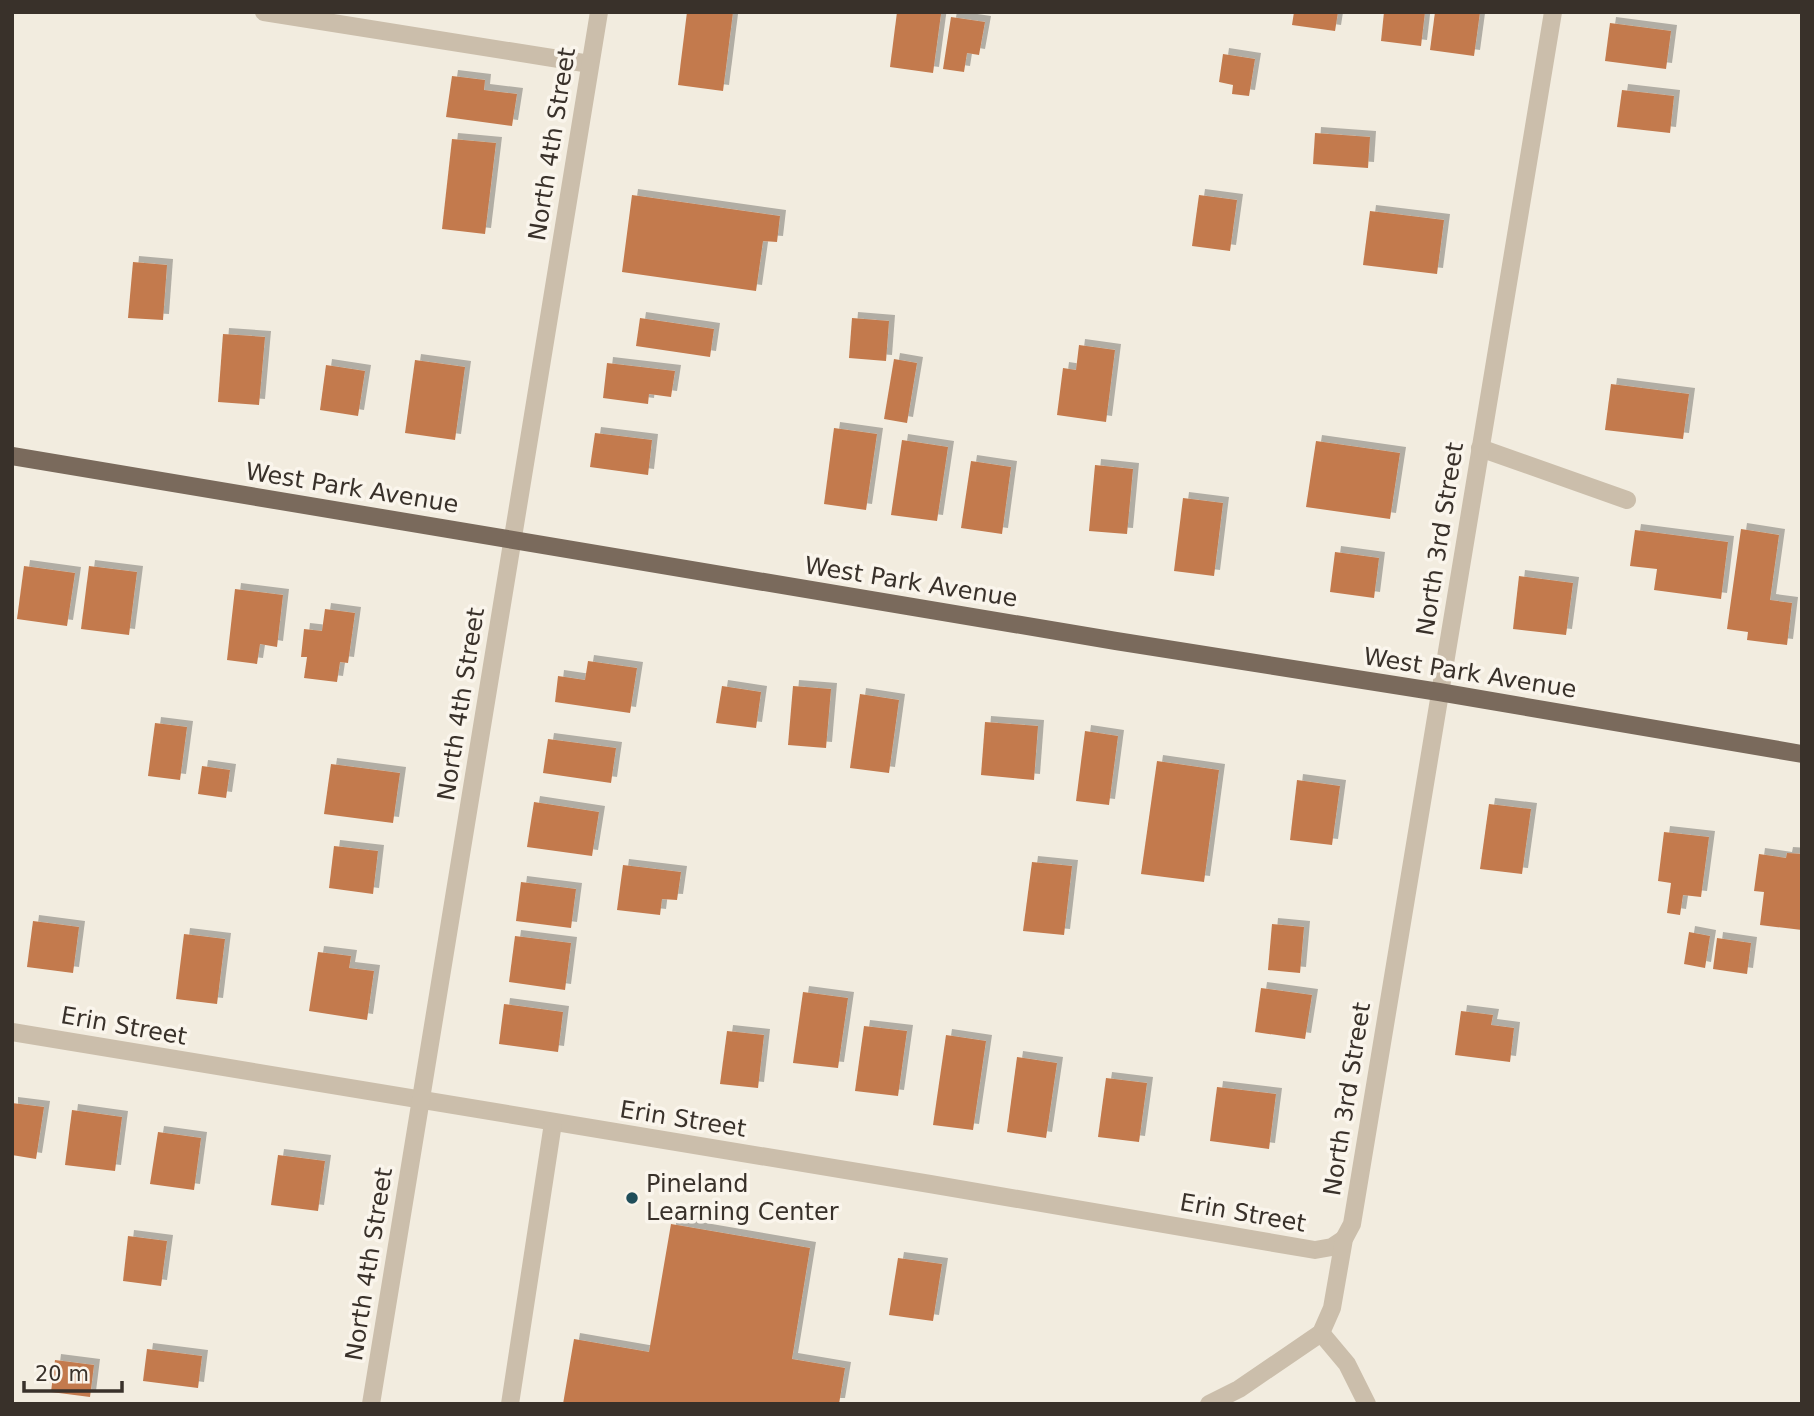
<svg xmlns="http://www.w3.org/2000/svg" width="1814" height="1416" font-family="'DejaVu Sans',sans-serif">
<defs>
<filter id="shadow"><feDropShadow dx="6" dy="-6" stdDeviation="0" flood-color="#0004"/></filter>
</defs>
<rect width="100%" height="100%" fill="#f2ecdf"/>
<g fill="#c37a4d" filter="url(#shadow)">
<polygon points="687,12 733,12 723,91 678,85"/>
<polygon points="897,12 941,14 933,73 890,67"/>
<polygon points="1294,12 1338,12 1335,31 1292,25"/>
<polygon points="1384,12 1425,12 1421,46 1381,41"/>
<polygon points="1435,12 1480,12 1474,56 1430,50"/>
<polygon points="951,17 985,22 979,55 967,53 964,72 943,69"/>
<polygon points="1610,23 1671,31 1666,69 1605,61"/>
<polygon points="1223,54 1255,59 1249,96 1232,94 1233,85 1219,82"/>
<polygon points="452,76 485,80 484,90 517,94 512,126 446,117"/>
<polygon points="1622,90 1674,96 1670,133 1617,127"/>
<polygon points="1315,133 1370,137 1368,168 1313,164"/>
<polygon points="452,139 496,143 485,234 442,229"/>
<polygon points="632,195 780,216 777,242 763,241 756,291 622,272"/>
<polygon points="1199,195 1237,200 1230,251 1192,246"/>
<polygon points="1370,211 1444,220 1437,274 1363,265"/>
<polygon points="133,262 167,265 163,320 128,318"/>
<polygon points="640,318 714,329 710,357 636,346"/>
<polygon points="852,318 889,321 886,361 849,358"/>
<polygon points="223,334 265,337 259,405 218,402"/>
<polygon points="1079,345 1115,350 1106,422 1057,415 1063,368 1076,370"/>
<polygon points="894,359 917,363 907,423 884,419"/>
<polygon points="415,360 465,367 455,440 405,433"/>
<polygon points="607,363 675,371 671,397 649,394 648,404 603,398"/>
<polygon points="326,365 365,371 358,416 320,410"/>
<polygon points="1611,384 1689,394 1683,439 1605,430"/>
<polygon points="834,428 877,434 866,510 824,504"/>
<polygon points="595,433 652,440 648,475 590,467"/>
<polygon points="902,440 948,447 937,521 891,515"/>
<polygon points="1316,441 1400,453 1390,519 1306,507"/>
<polygon points="971,461 1011,467 1002,534 961,528"/>
<polygon points="1095,465 1133,469 1127,534 1089,531"/>
<polygon points="1183,498 1223,503 1214,576 1174,571"/>
<polygon points="1741,529 1779,535 1770,600 1792,603 1787,645 1747,640 1748,632 1727,629"/>
<polygon points="1635,530 1728,542 1721,599 1654,590 1657,569 1630,566"/>
<polygon points="1335,552 1379,558 1374,598 1330,592"/>
<polygon points="24,566 75,573 67,626 17,619"/>
<polygon points="89,566 137,572 129,635 81,629"/>
<polygon points="1519,576 1573,583 1566,635 1513,629"/>
<polygon points="235,589 283,595 277,647 260,644 257,664 227,660"/>
<polygon points="325,609 355,613 348,663 340,662 337,682 304,678 307,657 301,657 304,629 322,631"/>
<polygon points="588,661 637,668 630,713 555,702 558,676 585,680"/>
<polygon points="722,686 761,692 756,728 716,723"/>
<polygon points="793,686 831,689 826,748 788,745"/>
<polygon points="860,694 899,700 889,773 850,768"/>
<polygon points="985,722 1038,726 1034,780 981,775"/>
<polygon points="155,723 187,727 180,780 148,776"/>
<polygon points="1085,731 1118,736 1109,805 1076,801"/>
<polygon points="548,739 616,748 611,783 543,773"/>
<polygon points="1157,761 1219,770 1204,882 1141,874"/>
<polygon points="331,764 400,773 393,823 324,814"/>
<polygon points="202,766 230,770 226,798 198,794"/>
<polygon points="1297,780 1340,786 1332,845 1290,840"/>
<polygon points="534,802 599,812 592,856 527,847"/>
<polygon points="1489,804 1531,809 1522,874 1480,869"/>
<polygon points="1664,832 1709,837 1701,897 1683,895 1680,915 1667,913 1671,883 1658,881"/>
<polygon points="334,846 378,851 373,894 329,888"/>
<polygon points="1787,853 1802,854 1802,930 1760,925 1764,892 1754,891 1759,854 1786,858"/>
<polygon points="1032,862 1072,866 1064,935 1023,931"/>
<polygon points="623,865 681,872 677,900 662,899 660,915 617,910"/>
<polygon points="521,882 576,889 571,928 516,921"/>
<polygon points="33,921 79,927 73,973 27,967"/>
<polygon points="1272,924 1304,927 1300,973 1268,970"/>
<polygon points="1689,932 1710,936 1705,968 1684,964"/>
<polygon points="184,934 225,939 217,1004 176,999"/>
<polygon points="515,936 571,943 565,990 509,982"/>
<polygon points="1717,938 1751,943 1747,974 1713,969"/>
<polygon points="318,952 351,956 349,968 374,971 367,1020 309,1011"/>
<polygon points="1261,988 1312,995 1305,1039 1255,1032"/>
<polygon points="803,992 848,998 838,1068 793,1063"/>
<polygon points="504,1004 563,1012 558,1052 499,1044"/>
<polygon points="1461,1011 1493,1015 1491,1025 1514,1028 1510,1062 1455,1055"/>
<polygon points="864,1026 907,1031 898,1096 855,1091"/>
<polygon points="727,1031 764,1035 758,1088 720,1084"/>
<polygon points="946,1035 986,1041 973,1130 933,1125"/>
<polygon points="1017,1057 1057,1063 1046,1138 1007,1132"/>
<polygon points="1106,1078 1147,1083 1139,1142 1098,1137"/>
<polygon points="1217,1087 1276,1094 1269,1149 1210,1141"/>
<polygon points="12,1103 44,1107 36,1159 12,1155"/>
<polygon points="72,1110 122,1117 115,1171 65,1165"/>
<polygon points="158,1132 201,1138 194,1190 150,1184"/>
<polygon points="278,1155 325,1161 318,1211 271,1205"/>
<polygon points="671,1224 810,1248 792,1359 845,1368 839,1404 563,1404 574,1339 649,1352"/>
<polygon points="128,1236 167,1241 161,1286 123,1281"/>
<polygon points="898,1258 942,1264 933,1321 889,1315"/>
<polygon points="147,1349 202,1356 198,1388 143,1381"/>
<polygon points="55,1360 94,1365 90,1397 51,1392"/>
</g>
<g fill="none" stroke-linecap="round" stroke-linejoin="round">
<g stroke="#cbbeab" stroke-width="18">
<polyline points="264,12 590,64"/>
<polyline points="1480,448 1627,500"/>
<polyline points="12,1032 930,1184 1315,1250 1332,1247 1344,1239"/>
<polyline points="1321,1333 1347,1364 1367,1404"/>
<polyline points="371,1404 599,12"/>
<polyline points="510,1404 553,1123"/>
<polyline points="1209,1404 1239,1389 1321,1333 1332,1308 1344,1239 1352,1224 1553,12"/>
</g>
<polyline stroke="#7a6a5c" stroke-width="18" points="12,456 1116,641 1439,692 1802,754"/>
</g>
<circle fill="#204e5a" stroke="#faf5ec" stroke-width="2.5" cx="632" cy="1198" r="7"/>
<g text-anchor="middle" dominant-baseline="central" stroke-width="7" stroke-linejoin="round" paint-order="stroke">
<g font-size="24" fill="#39312a" stroke="#faf5ec">
<text transform="translate(552 144) rotate(-81)">North 4th Street</text>
<text transform="translate(352 488) rotate(9)">West Park Avenue</text>
<text transform="translate(1440 539) rotate(-81)">North 3rd Street</text>
<text transform="translate(911 582) rotate(9)">West Park Avenue</text>
<text transform="translate(1470 673) rotate(9)">West Park Avenue</text>
<text transform="translate(461 704) rotate(-81)">North 4th Street</text>
<text transform="translate(124 1026) rotate(10)">Erin Street</text>
<text transform="translate(1347 1099) rotate(-81)">North 3rd Street</text>
<text transform="translate(683 1119) rotate(9)">Erin Street</text>
<text transform="translate(1243 1213) rotate(10)">Erin Street</text>
<text transform="translate(369 1264) rotate(-81)">North 4th Street</text>
</g>
<g font-size="24" fill="#39312a" stroke="#faf5ec" text-anchor="start">
<text x="646" y="1184">Pineland<tspan x="646" dy="28">Learning Center</tspan></text>
</g>
</g>
<rect width="1814" height="1416" fill="none" stroke="#39312a" stroke-width="28"/>
<path d="M24 1381v10h98v-10" fill="none" stroke="#39312a" stroke-width="3.5"/>
<text x="35" y="1381" font-size="21" fill="#39312a" stroke="#faf5ec" stroke-width="5" paint-order="stroke">20 m</text>
</svg>
